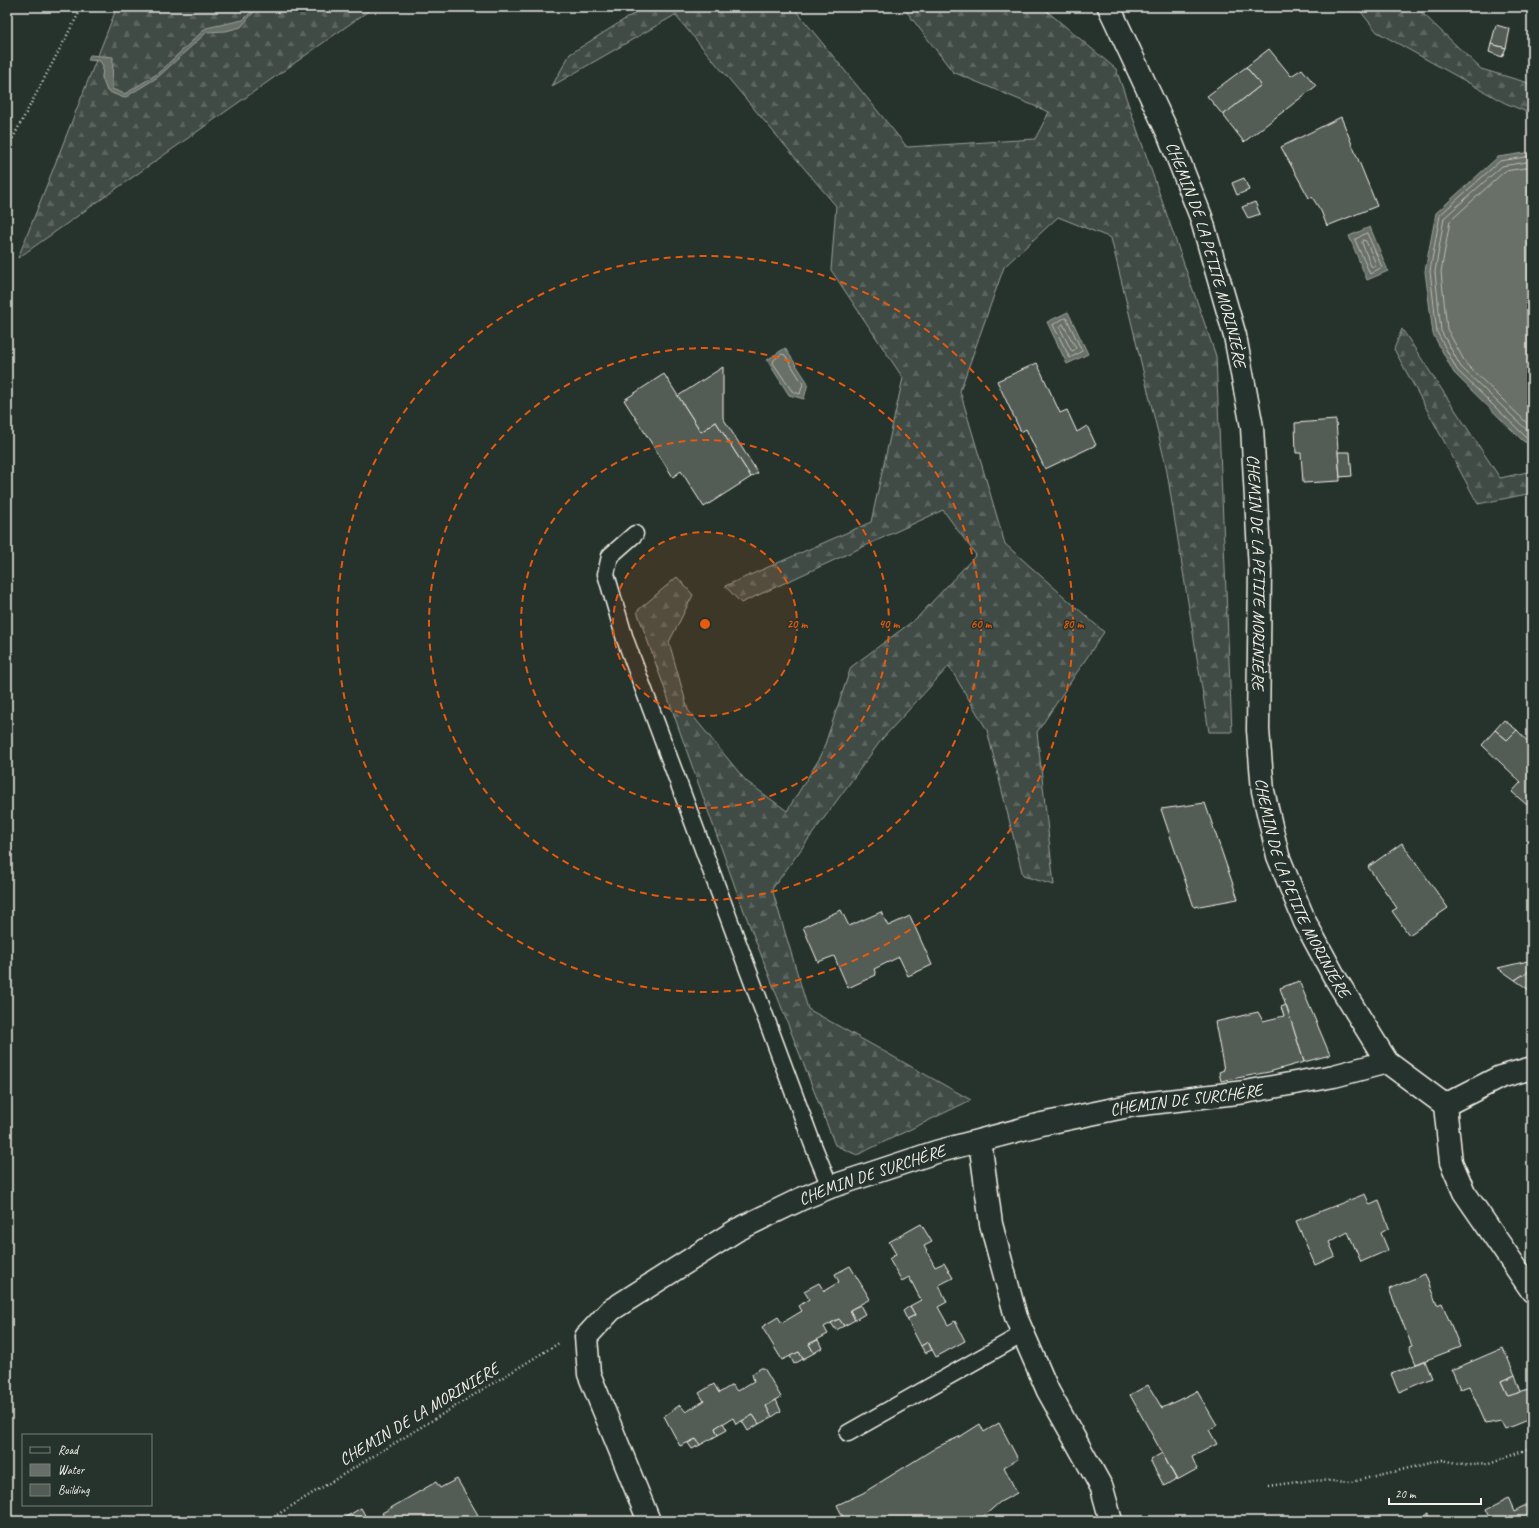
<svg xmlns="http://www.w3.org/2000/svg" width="1539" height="1528" font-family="Caveat,sans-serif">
<defs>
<pattern id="forest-firs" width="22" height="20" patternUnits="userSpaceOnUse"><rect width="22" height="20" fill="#414b45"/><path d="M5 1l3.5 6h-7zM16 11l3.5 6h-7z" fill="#5d6560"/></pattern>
</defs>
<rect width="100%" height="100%" fill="#26332d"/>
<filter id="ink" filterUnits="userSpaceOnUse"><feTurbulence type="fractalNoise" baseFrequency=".025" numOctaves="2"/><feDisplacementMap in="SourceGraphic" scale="8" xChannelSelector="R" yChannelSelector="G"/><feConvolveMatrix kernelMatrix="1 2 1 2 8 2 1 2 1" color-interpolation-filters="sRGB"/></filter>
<g filter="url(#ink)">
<g fill="url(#forest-firs)" stroke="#9a9e96">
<polygon points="117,7 374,7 18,258"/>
<polygon points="644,7 793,7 907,147 1035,139 1049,112 953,72 903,7 1042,7 1116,69 1216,356 1232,732 1209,732 1166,466 1111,238 1058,217 1004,267 960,391 1005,544 1104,632 1037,732 1054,885 1023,876 987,730 949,666 882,739 772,889 808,1009 971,1100 857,1155 835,1145 739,898 637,611 677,577 693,595 669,642 688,710 746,781 787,811 821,756 851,667 917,618 976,555 943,510 741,603 725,586 871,522 903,378 831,270 836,206 675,15 552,86 570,54"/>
<polygon points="1357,7 1416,7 1481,69 1532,84 1532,114 1505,103 1377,32"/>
<polygon points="1402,329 1500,478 1532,471 1532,493 1478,504 1394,349"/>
</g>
<g fill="#676f68" stroke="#9fa39b">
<polygon points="256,7 258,7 241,27 226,31 207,32 158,77 124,98 107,91 102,78 103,66 100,61 88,60 90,55 113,57 112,89 125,94 157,74 206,28 243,20"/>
<polygon points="1532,152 1532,446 1523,441 1454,373 1433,334 1425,271 1436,213 1498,157"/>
<polygon points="1370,227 1388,271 1367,280 1349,236"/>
<polygon points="1068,312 1088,354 1067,364 1047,322"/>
<polygon points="785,348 808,383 804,399 789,395 767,360"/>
</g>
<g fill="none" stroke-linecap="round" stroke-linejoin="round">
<g stroke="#bcbdb5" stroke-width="1">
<polyline points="1532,156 1500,161 1440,215 1430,271 1437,332 1457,370 1526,437 1532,441"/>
<polyline points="1532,161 1502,166 1444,218 1435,272 1441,331 1461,367 1532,435"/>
<polyline points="1532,167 1505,171 1450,221 1441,272 1447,329 1466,364 1532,428"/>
<polygon points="1367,233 1382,267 1370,274 1355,240"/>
<polygon points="1363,240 1366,241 1376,264 1374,267 1371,266 1362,243"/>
<polygon points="1065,318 1067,319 1082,351 1070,358 1053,325"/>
<polygon points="1063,324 1076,348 1073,351 1071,350 1060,328"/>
<polygon points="782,354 785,355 803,384 800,394 792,391 773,363 774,360"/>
</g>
</g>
<g fill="#525c55" stroke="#f4f1e8">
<polygon points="1496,25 1510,29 1506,48 1491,44"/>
<polygon points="1491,44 1506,48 1502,57 1489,52"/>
<polygon points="1269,49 1291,76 1302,69 1316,86 1244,142 1223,115 1261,85 1246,67"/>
<polygon points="1246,67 1261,85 1223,115 1207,96"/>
<polygon points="1341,117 1377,206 1327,226 1321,211 1312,197 1309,198 1281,147"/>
<polygon points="1244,178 1249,190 1237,195 1232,183"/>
<polygon points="1255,202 1260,214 1248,218 1242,207"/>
<polygon points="1037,363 1060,413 1067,410 1077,432 1087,426 1096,445 1045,469 1026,429 1021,432 997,381"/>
<polygon points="723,367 723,418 758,473 751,477 716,422 701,432 678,396"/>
<polygon points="664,374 701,432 716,422 751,477 704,507 681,471 673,477 624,400"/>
<polygon points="1336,420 1340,481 1303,483 1301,453 1296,453 1295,423"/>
<polygon points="1338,452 1350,452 1352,476 1340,477"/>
<polygon points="1504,720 1517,730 1507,740 1495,730"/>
<polygon points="1495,730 1507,740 1517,730 1532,746 1532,799 1527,805 1512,792 1521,782 1482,745"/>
<polygon points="1205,803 1238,899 1194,907 1161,809"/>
<polygon points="1402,843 1448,908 1409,935 1392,911 1397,908 1368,867"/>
<polygon points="841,910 849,926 881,912 888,926 910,916 932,965 908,976 899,957 874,969 876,975 848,988 834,956 818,962 803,927"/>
<polygon points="1532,960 1532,969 1515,980 1498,968"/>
<polygon points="1532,969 1532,992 1515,980"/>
<polygon points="1299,981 1330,1055 1304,1062 1280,988"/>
<polygon points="1286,1005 1304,1062 1269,1072 1221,1081 1219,1072 1224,1070 1215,1022 1258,1012 1263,1021 1284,1016 1281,1007"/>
<polygon points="1365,1194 1370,1205 1379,1201 1389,1228 1381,1233 1388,1250 1361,1262 1348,1232 1329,1242 1335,1256 1315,1265 1296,1221"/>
<polygon points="921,1224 932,1242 924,1246 935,1267 944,1263 953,1278 939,1285 947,1302 938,1307 948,1325 955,1321 965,1341 936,1357 928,1342 921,1346 907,1319 915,1315 910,1306 921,1300 909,1277 902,1281 889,1259 896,1254 889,1242"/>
<polygon points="850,1266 870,1299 850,1310 855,1320 844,1326 839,1319 831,1323 824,1327 828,1334 809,1344 814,1353 803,1359 799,1352 782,1360 762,1327 778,1317 782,1323 802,1311 799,1306 809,1299 804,1291 819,1283 824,1291 839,1282 835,1274"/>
<polygon points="1425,1274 1437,1305 1442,1303 1460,1347 1416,1364 1409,1347 1412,1346 1389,1289"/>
<polygon points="860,1305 865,1314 855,1320 850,1310"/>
<polygon points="910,1306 915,1315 907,1319 903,1311"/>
<polygon points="839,1319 844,1326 836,1330 831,1323"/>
<polygon points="818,1340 822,1348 814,1353 809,1344"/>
<polygon points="928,1342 932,1350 925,1353 921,1346"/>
<polygon points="1503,1348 1515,1375 1501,1381 1508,1396 1528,1389 1532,1400 1532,1418 1505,1429 1501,1421 1486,1424 1469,1386 1460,1389 1452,1370"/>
<polygon points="799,1352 803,1359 794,1364 790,1356"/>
<polygon points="1425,1361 1432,1378 1399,1392 1391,1374"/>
<polygon points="761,1368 764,1368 781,1397 766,1406 772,1417 759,1424 753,1415 736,1424 733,1418 715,1428 718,1435 700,1445 696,1439 680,1446 664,1416 680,1405 686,1412 704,1401 699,1393 714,1384 719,1393 732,1385 737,1391 754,1381 752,1374"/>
<polygon points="1515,1375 1521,1392 1508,1396 1501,1381"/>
<polygon points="1148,1385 1162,1408 1197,1391 1217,1425 1209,1430 1217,1444 1192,1457 1197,1469 1177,1480 1130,1395"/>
<polygon points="776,1400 781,1411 772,1417 766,1406"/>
<polygon points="753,1415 759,1424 748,1431 742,1421"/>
<polygon points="723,1423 727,1430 718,1435 715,1428"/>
<polygon points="999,1423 1018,1459 1004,1467 1017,1493 1000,1502 984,1516 975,1521 845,1521 837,1505 863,1493 937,1447 961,1436 980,1424 984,1432"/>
<polygon points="696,1439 700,1445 692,1449 688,1443"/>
<polygon points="1162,1453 1176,1479 1164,1486 1150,1460"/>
<polygon points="457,1479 478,1515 468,1521 386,1521 382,1513 436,1482 440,1488"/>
<polygon points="1508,1498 1514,1512 1532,1503 1532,1521 1492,1521 1486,1509"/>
<polygon points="361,1508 368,1521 339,1521"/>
<polygon points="1428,1513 1432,1521 1412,1521"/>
</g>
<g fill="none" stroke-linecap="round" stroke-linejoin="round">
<g stroke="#f4f1e8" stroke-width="19">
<g id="lane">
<polyline points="635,534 610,556 606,574 625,639 813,1145 830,1187"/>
<polyline points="848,1433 1023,1334"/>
</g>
</g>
<g stroke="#f4f1e8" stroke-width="25">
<g id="street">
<path id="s1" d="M1109 7 1168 133 1201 217 1235 336 1252 427 1260 570 1258 730 1263 791 1278 856 1305 922 1334 976 1387 1062 1445 1105"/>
<polyline points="1445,1105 1451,1162 1464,1192 1532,1291"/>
<polyline points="1445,1105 1500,1077 1532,1068"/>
<polyline points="980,1141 991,1224 1016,1317 1048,1391 1102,1488 1111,1521"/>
<path id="s2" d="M649 1521 589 1374 586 1337 611 1310 737 1230 801 1199 830 1187 936 1152 1042 1124 1134 1105 1245 1092 1334 1076 1387 1062"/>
</g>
</g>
<g stroke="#f4f1e8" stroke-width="2.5" stroke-dasharray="1 3" stroke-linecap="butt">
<polyline points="7,149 82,7"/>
<polyline points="1269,1486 1313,1480 1352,1482 1442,1460 1469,1465 1489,1464 1532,1448"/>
<polyline points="267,1521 559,1343"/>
</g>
<use href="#lane" stroke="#26332d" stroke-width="16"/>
<use href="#street" stroke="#26332d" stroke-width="22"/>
</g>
</g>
<circle cx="705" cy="624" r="92" fill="#e8590c" fill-opacity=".12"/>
<g fill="none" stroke="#e8590c" stroke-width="2" stroke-dasharray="7 5">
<circle cx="705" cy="624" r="92"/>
<circle cx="705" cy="624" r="184"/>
<circle cx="705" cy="624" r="276"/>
<circle cx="705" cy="624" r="368"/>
</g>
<g text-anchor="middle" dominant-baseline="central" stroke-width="3" stroke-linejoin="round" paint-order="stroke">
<g font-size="17" fill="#f4f1e8" stroke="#26332d">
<text stroke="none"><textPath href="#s1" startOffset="267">CHEMIN DE LA PETITE MORINIÈRE</textPath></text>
<text stroke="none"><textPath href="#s1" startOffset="591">CHEMIN DE LA PETITE MORINIÈRE</textPath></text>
<text stroke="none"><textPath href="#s1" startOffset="915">CHEMIN DE LA PETITE MORINIÈRE</textPath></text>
<text stroke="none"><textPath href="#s2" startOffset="852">CHEMIN DE SURCHÈRE</textPath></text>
<text stroke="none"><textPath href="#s2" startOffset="528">CHEMIN DE SURCHÈRE</textPath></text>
<text transform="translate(419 1414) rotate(-31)">CHEMIN DE LA MORINIERE</text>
</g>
</g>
<circle cx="705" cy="624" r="6" fill="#e8590c" stroke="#26332d" stroke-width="2"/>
<g font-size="12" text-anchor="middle" font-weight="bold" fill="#e8590c" stroke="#26332d" stroke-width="3" stroke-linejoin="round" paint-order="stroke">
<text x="797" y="628">20 m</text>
<text x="889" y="628">40 m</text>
<text x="981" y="628">60 m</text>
<text x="1073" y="628">80 m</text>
</g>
<rect width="1539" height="1528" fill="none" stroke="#26332d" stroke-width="24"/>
<rect x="12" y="12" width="1515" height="1504" fill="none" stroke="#f4f1e8" stroke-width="1.5" filter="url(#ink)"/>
<rect x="22" y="1434" width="130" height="72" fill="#26332d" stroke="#787f78"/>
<rect x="30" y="1447" width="20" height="6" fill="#26332d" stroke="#787f78"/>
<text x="58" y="1454" font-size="12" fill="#f4f1e8">Road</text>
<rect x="30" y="1464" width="20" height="12" fill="#676f68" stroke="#787f78"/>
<text x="58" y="1474" font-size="12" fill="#f4f1e8">Water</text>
<rect x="30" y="1484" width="20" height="12" fill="#525c55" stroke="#787f78"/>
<text x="58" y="1494" font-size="12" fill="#f4f1e8">Building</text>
<path d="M1389 1498v6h92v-6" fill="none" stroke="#f4f1e8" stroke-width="2"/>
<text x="1395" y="1498" font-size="12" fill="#f4f1e8" stroke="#26332d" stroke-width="3" paint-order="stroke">20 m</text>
</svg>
